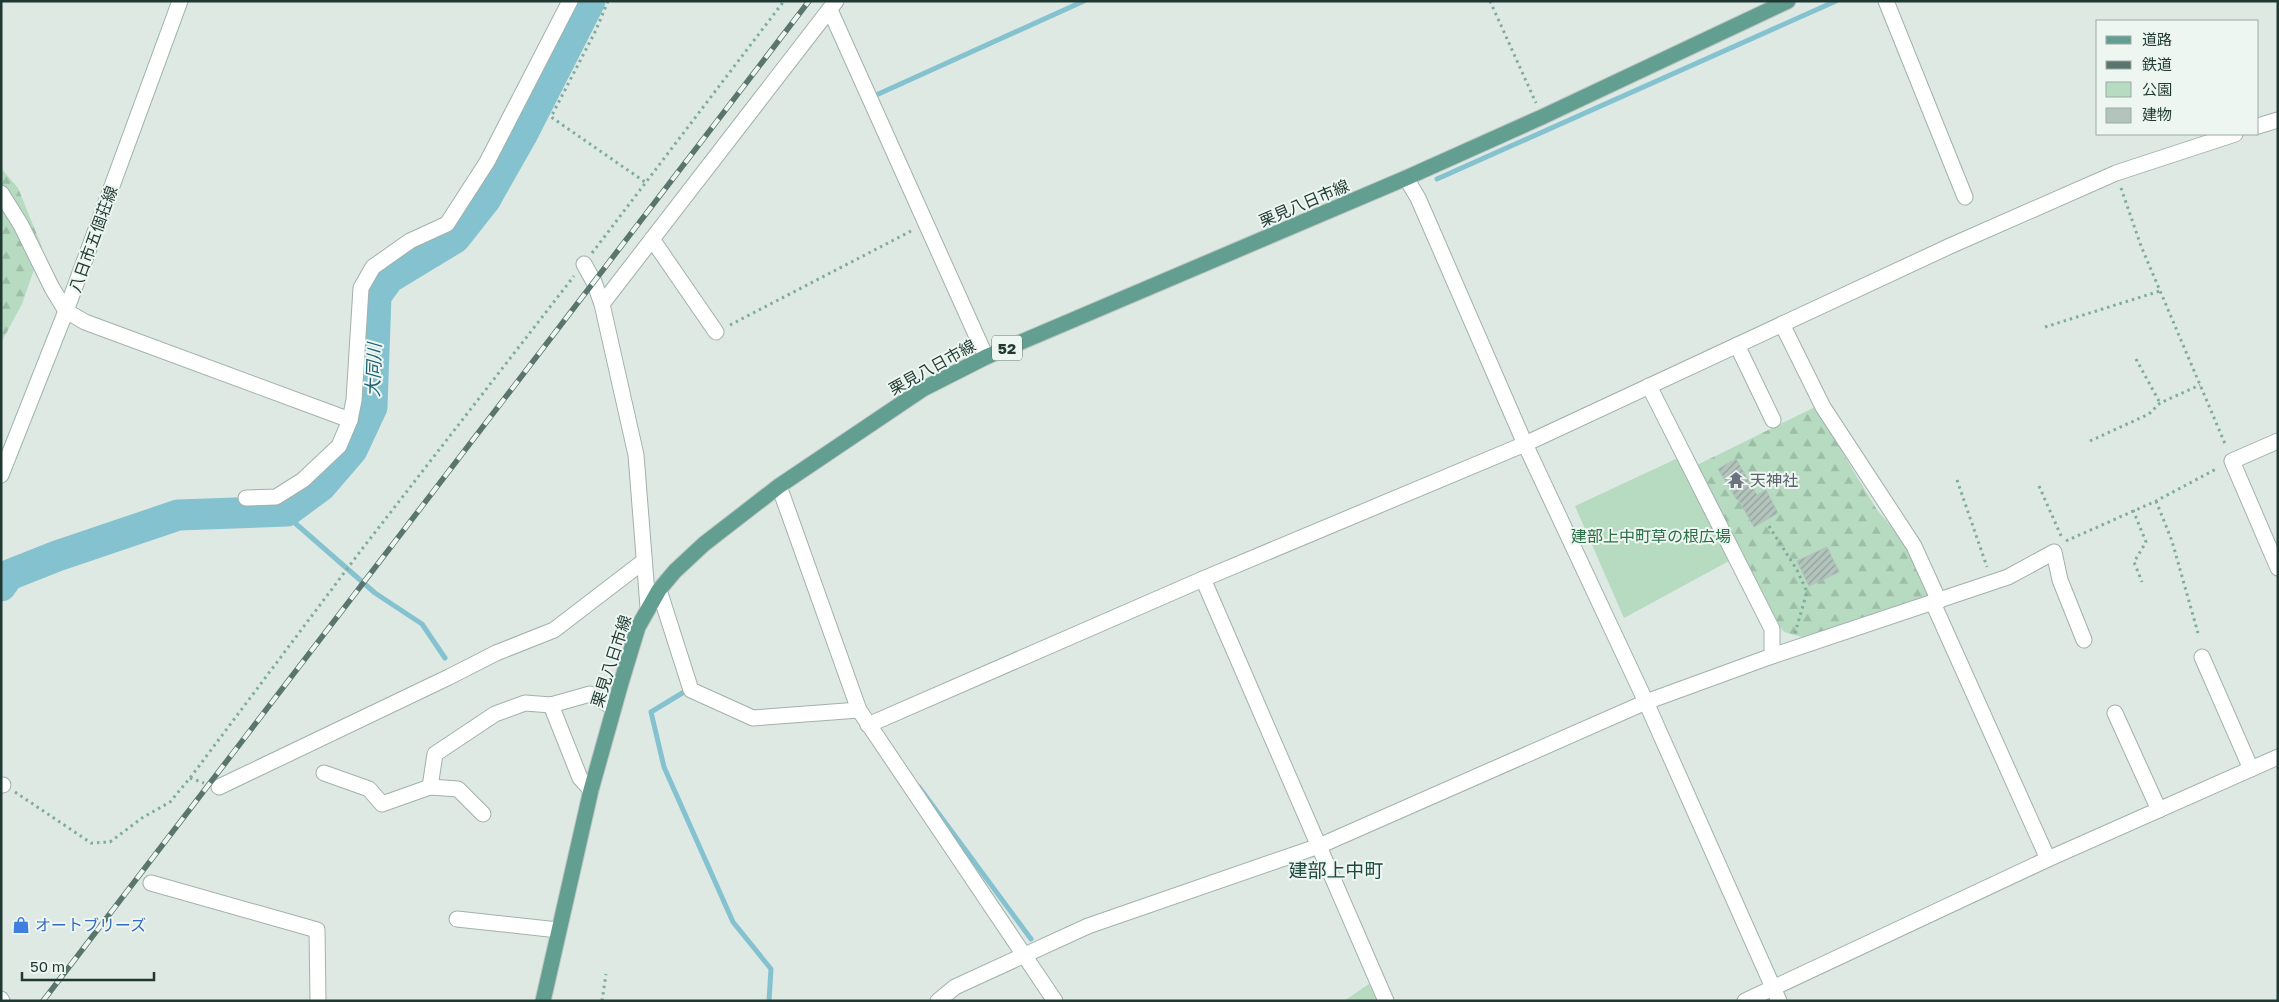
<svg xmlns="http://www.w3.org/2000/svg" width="2279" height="1002" font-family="'Golos Text','Noto Sans JP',sans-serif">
<defs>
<pattern id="forest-firs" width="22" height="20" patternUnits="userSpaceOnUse" patternTransform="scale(1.25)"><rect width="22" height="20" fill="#b6dbc1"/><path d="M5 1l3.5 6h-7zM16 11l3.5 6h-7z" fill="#9cbda6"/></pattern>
<pattern id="building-hatch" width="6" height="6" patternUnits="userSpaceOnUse" patternTransform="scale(1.25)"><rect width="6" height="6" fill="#b3c4bd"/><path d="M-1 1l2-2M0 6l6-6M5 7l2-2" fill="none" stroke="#91a09a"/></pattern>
</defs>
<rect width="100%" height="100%" fill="#dee9e4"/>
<g fill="url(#forest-firs)">
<polygon points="1,168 18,188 42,247 22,304 1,343"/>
<polygon points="1815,407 1877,510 1909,547 1930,597 1809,639 1784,632 1771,615 1695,466"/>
</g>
<g fill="#b6dbc1">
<polygon points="1678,458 1729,561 1624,618 1575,506"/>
<polygon points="1369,984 1377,1001 1344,1001"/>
</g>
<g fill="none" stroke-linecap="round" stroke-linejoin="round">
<g stroke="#85c2cf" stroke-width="5">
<polyline points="874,96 1084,1"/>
<polyline points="1437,179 1836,1"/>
<polyline points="287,511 295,523 375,593 422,624 445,658"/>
<polyline points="684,692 651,712 664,767 733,922 771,969 769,1001"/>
<polyline points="919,787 1031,939"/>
</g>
<polyline stroke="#85c2cf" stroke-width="31" points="1,586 9,575 57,556 178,515 287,511 321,486 352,450 372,407 376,296 389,278 455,238 485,200 523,133 590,1"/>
</g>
<g fill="url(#building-hatch)" stroke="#b0c3bc">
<polygon points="1736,459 1757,495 1766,490 1778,513 1754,527 1738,499 1737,500 1718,469"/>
<polygon points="1827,547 1839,572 1809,586 1797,561"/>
</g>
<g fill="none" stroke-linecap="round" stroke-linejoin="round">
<g stroke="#a1b1ab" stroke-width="17">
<g id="minor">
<polyline points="1886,1 1965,197"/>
<polyline points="830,10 986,357"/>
<polyline points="2258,126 2278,120"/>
<polyline points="1,193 21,225 52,288 66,311 85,322 350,420 354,400 361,288 373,267 410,241 447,224 487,162 570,1"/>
<polyline points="652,239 716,332"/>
<polyline points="584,264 594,282 602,304"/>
<polyline points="1782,324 1823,407 1914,546 1939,601"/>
<polyline points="1737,345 1773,420"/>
<polyline points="1649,386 1772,629 1772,656"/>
<polyline points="2278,441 2232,461 2278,568"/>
<polyline points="779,486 859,710 1055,1001"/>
<polyline points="246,498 276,497 303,480 339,446 350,420"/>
<polyline points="1203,579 1386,1001"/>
<polyline points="659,590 691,690 753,718 859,710"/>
<polyline points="1933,603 2048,859"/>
<polyline points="648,607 636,455 602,304 836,1"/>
<polyline points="2202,657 2251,769"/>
<polyline points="551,705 580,778 591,790"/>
<polyline points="2115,713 2159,810"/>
<polyline points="868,725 1203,579 1525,444 1950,246 2116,173 2235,134"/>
<polyline points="324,773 369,789 382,804 430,787 435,754 495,714 525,703 551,705 590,694 614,708"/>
<polyline points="1,785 3,785"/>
<polyline points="219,787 449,677 496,653 554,630 644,561"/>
<polyline points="430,787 458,789 483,814"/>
<polyline points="151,883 317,930 318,1001"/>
<polyline points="457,919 558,930"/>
<polyline points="938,1001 955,987 1088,926 1319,846 1646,702 1772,656 2008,577 2054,552 2060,580 2084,640"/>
<polyline points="1745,1001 2048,859 2278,757"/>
</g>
</g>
<g stroke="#a1b1ab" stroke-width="17">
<polyline id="tertiary" points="1406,178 1418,198 1525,444 1646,702 1779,1001"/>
</g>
<g stroke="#9db5ad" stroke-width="17">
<g id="secondary">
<polyline points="1,475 66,311 180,1"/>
<polyline points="1,999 2,1001"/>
</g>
</g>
<g stroke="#bcc4c2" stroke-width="17">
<polyline id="primary" points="543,1001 591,790 621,683 638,627 659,590 675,571 704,544 779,486 923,389 986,357 1406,178 1542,117 1788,1"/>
</g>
<g stroke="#7ead9f" stroke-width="3" stroke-dasharray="2.5 4" stroke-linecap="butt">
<polyline points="608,1 596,30 551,117 645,182"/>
<polyline points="1490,1 1536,103"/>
<polyline points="2121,188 2141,246 2226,446"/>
<polyline points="592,253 784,1"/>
<polyline points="730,325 913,230"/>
<polyline points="2045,327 2160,291"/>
<polyline points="2136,359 2160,403"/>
<polyline points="2090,441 2149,414 2160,403 2200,385"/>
<polyline points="1957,480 1987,567"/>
<polyline points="2039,486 2062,538"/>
<polyline points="2156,501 2172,541 2198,633"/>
<polyline points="2133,510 2146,542 2134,562 2142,582"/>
<polyline points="1769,526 1797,570 1807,592 1795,633"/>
<polyline points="2066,541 2156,501 2218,468"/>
<polyline points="190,778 204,783"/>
<polyline points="15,792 91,843 110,842 142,818 170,802 190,778 359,553 574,276"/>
<polyline points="602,1001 606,974"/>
</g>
<use href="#minor" stroke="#fff" stroke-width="15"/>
<use href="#tertiary" stroke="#fff" stroke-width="15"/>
<use href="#secondary" stroke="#fff" stroke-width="15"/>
<use href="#primary" stroke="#629f91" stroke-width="15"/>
<g stroke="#59756e" stroke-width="5.5">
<polyline id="rail" points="43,1001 809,1"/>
</g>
<use href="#rail" stroke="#eef6f2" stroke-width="4" stroke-dasharray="11" stroke-linecap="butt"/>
</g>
<defs>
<g id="temple-bare" transform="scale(1.35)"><path d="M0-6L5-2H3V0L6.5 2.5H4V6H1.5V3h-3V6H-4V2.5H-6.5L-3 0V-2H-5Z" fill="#6b7280" stroke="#eef6f2" stroke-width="2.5" paint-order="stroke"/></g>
<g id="shop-bare" transform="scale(1.35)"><path d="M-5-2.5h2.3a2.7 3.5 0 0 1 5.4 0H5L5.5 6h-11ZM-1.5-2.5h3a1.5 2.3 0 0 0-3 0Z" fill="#3f7fe0" stroke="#eef6f2" stroke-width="2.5" paint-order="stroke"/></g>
</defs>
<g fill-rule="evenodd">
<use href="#temple-bare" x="1736" y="480"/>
<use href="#shop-bare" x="21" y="925"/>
</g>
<g text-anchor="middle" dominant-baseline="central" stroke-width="4" stroke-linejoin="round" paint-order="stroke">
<rect fill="#eef6f2" stroke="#5d726c" stroke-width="1" x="992" y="335.5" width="30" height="25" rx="4"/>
<g font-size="15" font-weight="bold" fill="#1f3932">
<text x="1007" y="348">52</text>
</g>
<g font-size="16" fill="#1f3932" stroke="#eef6f2">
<text transform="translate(1304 203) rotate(-23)">栗見八日市線</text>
<text transform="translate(93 239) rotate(-70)">八日市五個荘線</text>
<text transform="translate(932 367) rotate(-29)">栗見八日市線</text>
<text transform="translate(611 661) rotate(-72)">栗見八日市線</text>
</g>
<g font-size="16" fill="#5b616d" stroke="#eef6f2" text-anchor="start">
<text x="1750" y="480">天神社</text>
</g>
<g font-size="16" fill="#2a6f46" stroke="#eef6f2">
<text x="1651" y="536">建部上中町草の根広場</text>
</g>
<g font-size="16" fill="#366cbe" stroke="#eef6f2" text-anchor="start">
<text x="35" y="925">オートブリーズ</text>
</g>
<g font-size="18" font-style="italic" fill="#1b6373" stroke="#eef6f2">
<text transform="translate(373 370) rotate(-88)">大同川</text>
</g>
<g font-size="19" fill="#1c4a40" stroke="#eef6f2">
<text x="1336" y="869">建部上中町</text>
</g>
</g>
<rect width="2279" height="1002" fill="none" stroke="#1f3932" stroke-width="5"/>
<rect x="2096" y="20" width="162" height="115" fill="#eef6f2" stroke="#9baaa5"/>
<rect x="2106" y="36" width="25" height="8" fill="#629f91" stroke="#9baaa5"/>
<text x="2142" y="45" font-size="15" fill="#1f3932">道路</text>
<rect x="2106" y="61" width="25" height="8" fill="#59756e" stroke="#9baaa5"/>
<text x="2142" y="70" font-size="15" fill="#1f3932">鉄道</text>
<rect x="2106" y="82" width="25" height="15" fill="#b6dbc1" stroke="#9baaa5"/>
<text x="2142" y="95" font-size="15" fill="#1f3932">公園</text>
<rect x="2106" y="108" width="25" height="15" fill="#b3c4bd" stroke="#9baaa5"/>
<text x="2142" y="120" font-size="15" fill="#1f3932">建物</text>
<path d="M22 972v8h132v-8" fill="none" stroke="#1f3932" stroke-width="2.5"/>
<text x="30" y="972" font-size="15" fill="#1f3932" stroke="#eef6f2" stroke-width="4" paint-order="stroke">50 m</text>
</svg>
